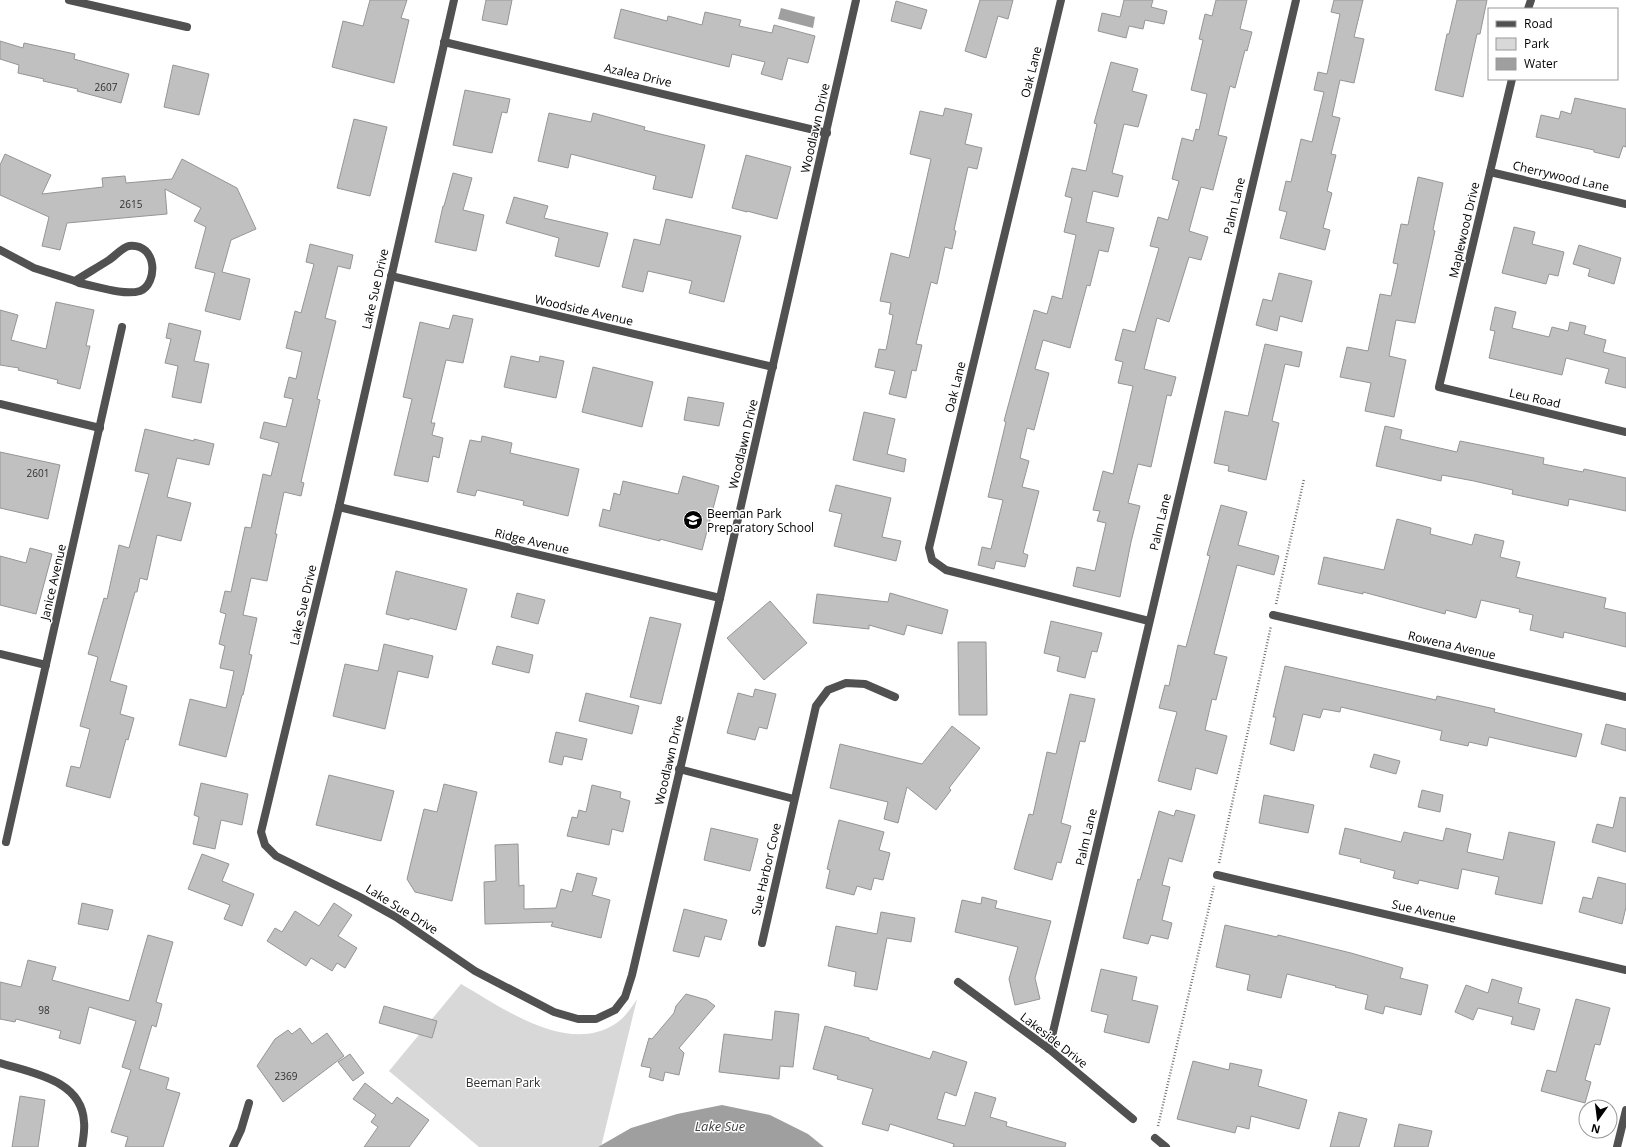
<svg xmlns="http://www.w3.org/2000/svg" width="1626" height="1147" font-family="'Open Sans',sans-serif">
<rect width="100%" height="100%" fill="#fff"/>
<path fill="#d8d8d8" d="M461 984C503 1008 567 1055 615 1024 625 1018 631 1008 637 999L601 1147H479L389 1071Z"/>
<g fill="#9f9f9f">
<polygon points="781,8 815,17 813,28 778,19"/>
<polygon points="722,1105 770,1115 808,1134 824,1147 598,1147 631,1128 677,1114"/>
</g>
<g fill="#c0c0c0" stroke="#959595">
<polygon points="370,0 407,0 401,18 409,20 394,83 332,67 343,21 363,26"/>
<polygon points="486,0 512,0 507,25 482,20"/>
<polygon points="980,0 1013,0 1008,19 998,16 986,58 965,51"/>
<polygon points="1124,0 1153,0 1151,7 1167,11 1164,24 1145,20 1143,29 1129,26 1126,38 1098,31 1102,13 1120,17"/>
<polygon points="1216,0 1247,0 1240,29 1252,32 1247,51 1245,50 1235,88 1230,86 1218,135 1227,137 1213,190 1201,187 1189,231 1208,237 1201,260 1189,257 1169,322 1157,318 1144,369 1176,377 1171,396 1167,395 1151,467 1138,464 1128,503 1140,506 1131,542 1120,597 1073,586 1077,567 1095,571 1106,523 1097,521 1100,511 1093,510 1103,471 1113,474 1133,386 1118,383 1123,362 1115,360 1123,329 1135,332 1159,248 1150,246 1158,217 1168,220 1179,181 1172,179 1182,138 1193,141 1196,129 1199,130 1207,94 1191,90 1203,40 1199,39 1205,14 1212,16"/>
<polygon points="1334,0 1363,0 1354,37 1364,39 1354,83 1340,80 1332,116 1340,118 1331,154 1336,155 1327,191 1332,193 1323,228 1330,230 1325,250 1280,238 1287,212 1279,210 1286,181 1291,182 1301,139 1312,142 1324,92 1314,90 1318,72 1327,74 1340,14 1331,12"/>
<polygon points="1457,0 1487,0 1480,34 1477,34 1463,97 1435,90 1447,34 1449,34"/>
<polygon points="896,1 927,10 921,29 891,21"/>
<polygon points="621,9 667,21 668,16 702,25 705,12 741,20 739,26 772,33 774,25 815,36 808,63 788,58 782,80 761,74 765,62 732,54 729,67 614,38"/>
<polygon points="0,41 23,48 24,43 75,54 74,59 129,74 121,103 77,91 78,89 43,81 44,79 18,73 19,65 0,59"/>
<polygon points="1111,62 1138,69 1132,91 1147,95 1138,127 1124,124 1112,173 1123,176 1118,197 1093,191 1086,222 1114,228 1108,252 1099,250 1090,286 1087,285 1070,348 1043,340 1035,369 1049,373 1034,430 1027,428 1020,458 1029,461 1022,487 1039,491 1023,553 1028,555 1025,567 996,561 994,569 978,565 982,547 991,549 1003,500 988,497 1006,422 1004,421 1034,310 1047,314 1052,296 1062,299 1076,235 1064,232 1072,198 1065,196 1072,168 1086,171 1097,124 1094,123"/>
<polygon points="173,65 209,74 199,115 164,107"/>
<polygon points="465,90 510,99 507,113 502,112 492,153 453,145"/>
<polygon points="1575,98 1626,109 1626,147 1623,146 1619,158 1594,152 1594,150 1536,137 1541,115 1559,119 1561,111 1571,114"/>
<polygon points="945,108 972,114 965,144 982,148 977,169 968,167 954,230 956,231 952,249 945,247 937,284 931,282 916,344 922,345 916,371 912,370 906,398 889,394 895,371 875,367 879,349 886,350 893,315 889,314 891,303 880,301 891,253 909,258 931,159 910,154 920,111 943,116"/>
<polygon points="549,113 591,122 593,113 645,127 644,130 705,145 692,198 653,189 656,176 571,154 568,168 538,161"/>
<polygon points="354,119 387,127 370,196 337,188"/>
<polygon points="5,154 51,175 42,194 103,187 102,178 125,176 126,183 172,179 182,159 237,188 256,229 231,240 222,272 250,279 240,320 205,311 215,273 195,268 206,227 194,221 201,208 165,189 167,214 67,223 60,250 42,246 49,217 0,195 0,165"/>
<polygon points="746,155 791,167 777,219 747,211 747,212 732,208"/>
<polygon points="453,173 472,178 463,210 484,215 476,251 435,242 443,206 444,206"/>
<polygon points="1418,177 1443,183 1433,230 1435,231 1415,323 1396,320 1389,356 1406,360 1394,417 1365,411 1371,383 1340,377 1347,347 1368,351 1380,294 1391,296 1398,264 1393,263 1401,224 1408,225"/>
<polygon points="514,197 548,206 544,218 608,233 599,267 555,256 559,238 506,223"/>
<polygon points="666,219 741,236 724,302 689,293 692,281 648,271 643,292 622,287 634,239 660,245"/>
<polygon points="1514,227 1535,232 1532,244 1564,252 1558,276 1549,274 1546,284 1502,273"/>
<polygon points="310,244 353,255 350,269 338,266 325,318 336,321 317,399 320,400 301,482 304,483 301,496 284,492 275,534 277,534 267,581 251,578 243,615 257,618 249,654 252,655 243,695 242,695 226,757 179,745 190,699 226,708 234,671 220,668 225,646 219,644 226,614 220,612 225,591 231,592 245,527 251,528 263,474 271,476 279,443 260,438 264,422 286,427 293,399 284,397 289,377 296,379 302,352 286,348 295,311 301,313 314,264 306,262"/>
<polygon points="1579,245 1621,258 1614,284 1588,276 1590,269 1573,264"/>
<polygon points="1279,273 1312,281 1302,322 1280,316 1277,331 1256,325 1263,299 1272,301"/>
<polygon points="56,302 94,310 86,346 90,346 80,389 57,383 58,380 18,370 19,368 0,365 0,310 18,315 11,340 46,349"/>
<polygon points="1495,307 1516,312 1512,328 1549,337 1552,327 1568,331 1570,322 1586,326 1584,334 1606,340 1603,352 1626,358 1626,388 1605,383 1609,369 1566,358 1562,375 1489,358 1495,331 1490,330"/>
<polygon points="453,315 473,319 463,363 446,360 431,423 435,423 432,435 443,438 439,458 433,456 428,482 394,475 412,399 403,397 420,322 449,329"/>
<polygon points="169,323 201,331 194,361 209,364 201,403 172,397 178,366 165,363 171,339 166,338"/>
<polygon points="1265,344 1302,352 1299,367 1285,364 1272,421 1279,423 1266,480 1228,471 1229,466 1214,463 1225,411 1248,416"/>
<polygon points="511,356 539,362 540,356 564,361 556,398 504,387"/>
<polygon points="593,367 653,382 642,427 582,412"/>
<polygon points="688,397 724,403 719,426 684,420"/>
<polygon points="864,412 895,419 887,454 906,459 904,472 853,460"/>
<polygon points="1385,426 1402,430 1400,439 1457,452 1460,441 1544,458 1543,464 1583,472 1584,469 1626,478 1626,511 1569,499 1568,506 1512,494 1513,490 1474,481 1442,475 1441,481 1376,466"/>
<polygon points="145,429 194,441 194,439 214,444 209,465 177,458 167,497 191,503 181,541 157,535 147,580 140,578 137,592 135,592 110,681 127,686 120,714 134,718 128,740 126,739 110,798 66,786 71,766 80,768 90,729 80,726 98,657 88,654 104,598 107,599 119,545 129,548 149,474 135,471"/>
<polygon points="482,436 512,443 510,453 579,469 568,516 523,505 524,501 477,490 475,496 457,492 470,440 481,442"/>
<polygon points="0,452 60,465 48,519 0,508"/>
<polygon points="683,476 719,486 702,550 660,539 660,541 599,526 603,509 610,511 614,493 620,495 623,481 678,494"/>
<polygon points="836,485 891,498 882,537 901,541 896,561 834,546 842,514 829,511"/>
<polygon points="1221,505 1247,512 1238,545 1279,556 1274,575 1237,565 1214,654 1227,657 1216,700 1212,699 1205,730 1227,736 1217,774 1196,768 1191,790 1158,781 1177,712 1159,708 1165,685 1169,686 1178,645 1186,647 1210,556 1207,555"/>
<polygon points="1397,519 1431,528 1430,534 1472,545 1475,534 1504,541 1500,557 1520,562 1516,577 1606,598 1604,608 1626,613 1626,647 1564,632 1563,638 1530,630 1533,615 1519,612 1520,609 1481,600 1476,618 1446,610 1445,614 1363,592 1363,594 1318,584 1324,557 1384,570"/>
<polygon points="30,548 52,554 36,614 0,605 0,556 26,563"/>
<polygon points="396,571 467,589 456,630 410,618 409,620 386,614"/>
<polygon points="517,593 545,600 538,624 511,617"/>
<polygon points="890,593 948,610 942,634 907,625 904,635 869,625 869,629 813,623 817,594 888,602"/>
<polygon points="770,601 807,643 764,680 727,638"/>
<polygon points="650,617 681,624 661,704 630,697"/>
<polygon points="1051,621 1102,633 1097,652 1092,651 1085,678 1057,671 1060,657 1044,653"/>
<polygon points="958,642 986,642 987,715 959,715"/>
<polygon points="384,644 433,656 428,678 398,671 385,729 333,716 345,664 378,671"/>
<polygon points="497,646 533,655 529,673 492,664"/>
<polygon points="1285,666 1436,700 1437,696 1495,709 1494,712 1582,734 1576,757 1489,737 1487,746 1469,742 1468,746 1440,740 1442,731 1341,707 1340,712 1323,709 1320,718 1303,714 1294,751 1270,744 1276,717 1273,717"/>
<polygon points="755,689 776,694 767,729 759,727 755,740 727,733 738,693 753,697"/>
<polygon points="586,693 639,706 632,734 579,721"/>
<polygon points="1070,694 1095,699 1085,742 1080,741 1061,823 1071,826 1061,863 1057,862 1052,880 1014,869 1029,814 1033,815 1047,752 1056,754"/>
<polygon points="1606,724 1626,729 1626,751 1601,744"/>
<polygon points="952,726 980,748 949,788 951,790 936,810 907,787 898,823 884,819 888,802 830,788 840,744 922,764"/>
<polygon points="556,732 587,739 582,760 564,756 562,765 549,762"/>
<polygon points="1374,754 1400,761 1396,774 1370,767"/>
<polygon points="329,775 394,791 381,841 316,825"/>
<polygon points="201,783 248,794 242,825 221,820 215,849 193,844 199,817 194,815"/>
<polygon points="444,784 477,792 452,901 415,892 407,879 424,809 437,812"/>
<polygon points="592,785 621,792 620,798 630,801 623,832 612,829 609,845 567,836 572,817 577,818 579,810 586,812"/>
<polygon points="1422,790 1443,795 1440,812 1418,807"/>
<polygon points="1264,795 1314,805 1308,833 1259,823"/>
<polygon points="1620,797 1626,798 1626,852 1592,842 1597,824 1613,828"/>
<polygon points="1176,810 1195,815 1182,862 1169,858 1162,885 1170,887 1162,920 1172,923 1168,939 1151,935 1148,944 1123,938 1138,879 1140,880 1159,811 1174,816"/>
<polygon points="839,820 884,832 879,850 890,853 883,880 874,878 871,890 857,886 854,895 826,888 830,870 827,869"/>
<polygon points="711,828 758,839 750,871 704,860"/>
<polygon points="1345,828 1401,842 1404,832 1443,841 1446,828 1471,834 1467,852 1503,860 1509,832 1555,842 1542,904 1495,894 1499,877 1462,869 1458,889 1419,880 1418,884 1393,878 1395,871 1360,862 1361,859 1339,854"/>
<polygon points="518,844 519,886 524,885 524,909 556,908 561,889 572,892 577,873 597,878 592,895 610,900 601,938 551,926 553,922 485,924 484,882 496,881 495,845"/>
<polygon points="202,854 229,864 222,881 254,894 242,926 224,919 230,905 188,889"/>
<polygon points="1598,877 1626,884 1626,907 1622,924 1579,912 1583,897 1592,899"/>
<polygon points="982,897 997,901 995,908 1051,921 1035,978 1040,999 1015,1005 1009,979 1018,947 955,932 962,900 981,904"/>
<polygon points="82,903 113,910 108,930 78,924"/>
<polygon points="334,903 352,915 338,936 357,948 345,968 337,963 332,971 311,958 306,966 267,941 275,928 282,932 295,911 319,926"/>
<polygon points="684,909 727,920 721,940 705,936 699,957 673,951"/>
<polygon points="881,912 915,918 911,942 887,938 877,990 854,986 856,972 828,966 836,926 877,934"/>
<polygon points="1225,925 1277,937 1278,935 1351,953 1403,968 1400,978 1428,985 1421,1015 1385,1006 1383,1014 1365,1009 1368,995 1335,987 1336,986 1287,974 1281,998 1247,990 1250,975 1216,967"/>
<polygon points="148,935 173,942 156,1002 162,1004 156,1027 152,1025 139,1069 169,1078 166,1089 180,1093 163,1147 125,1147 128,1137 111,1132 131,1070 122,1067 136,1021 89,1007 80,1044 59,1038 61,1031 16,1019 15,1022 0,1019 0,982 21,987 28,960 56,967 52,980 129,1001"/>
<polygon points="1101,969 1137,977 1132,1000 1158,1006 1149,1043 1104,1032 1108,1015 1091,1011"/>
<polygon points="1492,979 1522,988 1518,1003 1540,1009 1534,1030 1511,1024 1513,1017 1478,1008 1473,1020 1455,1012 1466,985 1488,993"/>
<polygon points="686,994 707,1000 715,1006 679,1048 684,1053 679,1075 665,1072 663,1081 649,1077 651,1068 641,1066 649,1038 652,1039 674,1013 676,1006"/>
<polygon points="1576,999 1610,1008 1600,1045 1595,1044 1585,1080 1591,1082 1585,1103 1541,1091 1547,1070 1556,1072"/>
<polygon points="384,1006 437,1021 432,1038 379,1023"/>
<polygon points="775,1011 799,1014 793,1067 780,1066 779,1079 719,1072 724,1034 772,1040"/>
<polygon points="825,1026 869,1038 869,1040 930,1059 933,1051 967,1062 956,1096 945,1092 937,1119 965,1126 975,1092 996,1098 990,1117 1007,1122 1006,1126 1066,1143 1065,1147 953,1147 954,1144 890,1124 888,1131 862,1124 873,1089 837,1079 838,1076 813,1069"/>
<polygon points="300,1028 312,1044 327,1033 344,1056 283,1102 257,1066 275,1039 288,1030 292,1034"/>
<polygon points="350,1054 364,1073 353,1081 338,1062"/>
<polygon points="1193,1061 1229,1070 1230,1063 1262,1070 1258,1086 1307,1100 1299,1129 1251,1116 1249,1129 1237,1126 1235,1133 1177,1119"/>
<polygon points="365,1083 392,1104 397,1097 429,1120 409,1147 364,1147 378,1127 371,1122 376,1115 353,1099"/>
<polygon points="20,1096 45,1100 38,1147 12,1147"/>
<polygon points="1339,1112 1367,1119 1359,1147 1330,1147"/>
<polygon points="1399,1124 1432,1131 1428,1147 1394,1147"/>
</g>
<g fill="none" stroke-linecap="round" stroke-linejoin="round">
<g stroke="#737373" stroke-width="2.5" stroke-dasharray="1 2" stroke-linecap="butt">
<polyline points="1276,604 1304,479"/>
<polyline points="1219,863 1271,626"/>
<polyline points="1158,1126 1214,886"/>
</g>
<g stroke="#515151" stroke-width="8">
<path d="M0 250 34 268 75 281 79 283C96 286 124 296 140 291 158 284 158 243 129 246 123 247 115 256 109 260 98 267 86 274 75 281"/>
<polyline points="233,1147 241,1130 249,1103"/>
</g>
<g stroke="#515151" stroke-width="8">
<polyline points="69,0 187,27"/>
<polyline points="454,0 339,507 261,832 265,845 276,856 360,897 396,917 475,971 554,1012 578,1019 596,1019 615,1010 625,997 632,975 720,598 856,0"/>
<polyline points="1061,0 929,548 932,560 946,570 1149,621"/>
<polyline points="1528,9 1531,0"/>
<polyline points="444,42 827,133"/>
<polyline points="1512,79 1439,387 1626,432"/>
<polyline points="1490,172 1626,204"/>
<polyline points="391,276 773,367"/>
<polyline points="0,404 100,428"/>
<polyline points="339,507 720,598"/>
<polyline points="1273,615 1626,697"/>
<polyline points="0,654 46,665"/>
<polyline points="679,769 794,799"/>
<polyline points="6,842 122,327"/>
<polyline points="1217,875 1626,970"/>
<polyline points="762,943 816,706 828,690 846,683 865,684 895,697"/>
<polyline points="958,982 1049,1049 1133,1119"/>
<polyline points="1049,1049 1296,0"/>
<path d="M0 1063C32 1073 82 1080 84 1122 85 1130 83 1139 82 1147"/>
<polyline points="1155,1138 1166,1147"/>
<polyline points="1617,1147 1626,1110"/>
</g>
</g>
<defs>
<g id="school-disc" transform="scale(1)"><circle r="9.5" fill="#000" stroke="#fff"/><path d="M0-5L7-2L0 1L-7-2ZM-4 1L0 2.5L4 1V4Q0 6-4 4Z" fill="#fff"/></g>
</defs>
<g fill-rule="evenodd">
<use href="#school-disc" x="693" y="520"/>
</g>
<g text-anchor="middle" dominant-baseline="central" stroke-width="3" stroke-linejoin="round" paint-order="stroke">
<g font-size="10" fill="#303030">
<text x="106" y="87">2607</text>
<text x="131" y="204">2615</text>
<text x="38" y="473">2601</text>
<text x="44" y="1010">98</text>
<text x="286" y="1076">2369</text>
</g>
<g font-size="12" fill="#000" stroke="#fff">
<text transform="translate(1031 72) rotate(-76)">Oak Lane</text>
<text transform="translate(638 75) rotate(13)">Azalea Drive</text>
<text transform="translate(815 128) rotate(-77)">Woodlawn Drive</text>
<text transform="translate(1561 176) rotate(13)">Cherrywood Lane</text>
<text transform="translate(1234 206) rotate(-77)">Palm Lane</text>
<text transform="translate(1464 230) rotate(-77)">Maplewood Drive</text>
<text transform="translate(375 289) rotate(-77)">Lake Sue Drive</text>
<text transform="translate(584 310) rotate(13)">Woodside Avenue</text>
<text transform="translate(955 387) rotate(-76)">Oak Lane</text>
<text transform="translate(1535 398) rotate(13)">Leu Road</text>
<text transform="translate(743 444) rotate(-77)">Woodlawn Drive</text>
<text transform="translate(1160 522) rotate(-77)">Palm Lane</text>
<text transform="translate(532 541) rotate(13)">Ridge Avenue</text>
<text transform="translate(53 582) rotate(-77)">Janice Avenue</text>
<text transform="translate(303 605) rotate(-77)">Lake Sue Drive</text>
<text transform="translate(1452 645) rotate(13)">Rowena Avenue</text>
<text transform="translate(669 760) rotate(-77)">Woodlawn Drive</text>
<text transform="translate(1086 837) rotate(-77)">Palm Lane</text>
<text transform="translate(766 869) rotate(-77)">Sue Harbor Cove</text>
<text transform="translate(402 909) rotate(32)">Lake Sue Drive</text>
<text transform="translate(1424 911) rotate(13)">Sue Avenue</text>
<text transform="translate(1054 1040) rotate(38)">Lakeside Drive</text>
</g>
<g font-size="12" fill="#000" stroke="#fff" text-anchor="start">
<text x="707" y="513">Beeman Park<tspan x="707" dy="14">Preparatory School</tspan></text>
</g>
<g font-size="12" fill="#2f2f2f" stroke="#fff">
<text x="503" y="1082">Beeman Park</text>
</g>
<g font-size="13" font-style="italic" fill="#404040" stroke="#fff">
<text x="720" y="1126">Lake Sue</text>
</g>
</g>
<rect x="1488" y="8" width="130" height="72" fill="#ffffff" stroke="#999999"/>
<rect x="1496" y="21" width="20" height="6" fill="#515151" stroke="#999999"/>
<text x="1524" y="28" font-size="12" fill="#000000">Road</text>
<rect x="1496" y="38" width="20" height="12" fill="#d8d8d8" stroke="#999999"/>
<text x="1524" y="48" font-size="12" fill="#000000">Park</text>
<rect x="1496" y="58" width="20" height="12" fill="#9f9f9f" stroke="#999999"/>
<text x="1524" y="68" font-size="12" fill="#000000">Water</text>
<g transform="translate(1598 1119) rotate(194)"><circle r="19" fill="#ffffff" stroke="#999999"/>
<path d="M0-3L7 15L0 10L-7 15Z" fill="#000000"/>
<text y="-6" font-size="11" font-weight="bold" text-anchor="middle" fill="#000000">N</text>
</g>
</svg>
